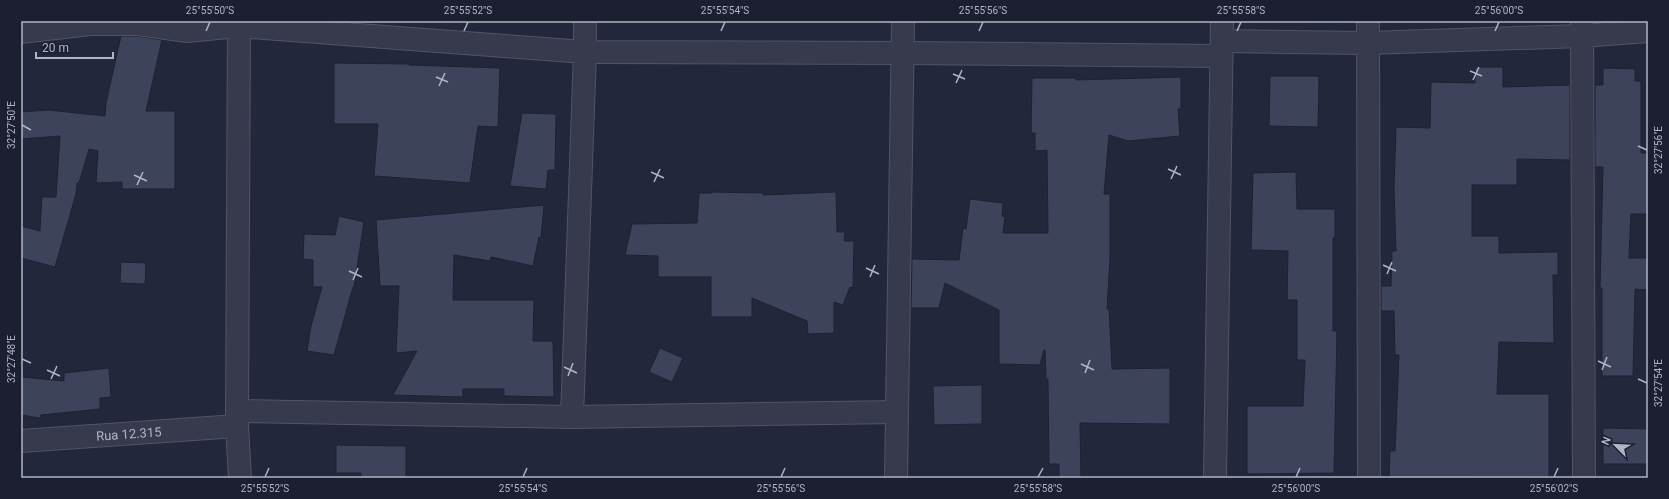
<svg xmlns="http://www.w3.org/2000/svg" width="1669" height="499" font-family="Roboto,sans-serif">
<rect width="100%" height="100%" fill="#22273b"/>
<g fill="#3e435c" stroke="#1d2132">
<polygon points="121,36 137,36 162,40 146,111 175,111 175,189 122,189 122,182 96,183 98,151 89,149 79,183 77,183 76,194 55,267 21,258 21,226 40,231 42,197 56,197 60,136 21,139 21,112 49,110 105,116 106,103"/>
<polygon points="334,63 409,64 409,65 500,68 498,127 478,126 470,183 374,176 378,124 334,124"/>
<polygon points="1475,67 1503,67 1503,87 1570,85 1570,160 1517,159 1517,185 1472,185 1472,236 1499,236 1499,253 1558,252 1558,275 1553,275 1554,343 1499,342 1497,394 1549,394 1549,477 1389,478 1390,451 1395,451 1399,355 1395,355 1394,311 1381,311 1381,286 1391,286 1392,251 1396,251 1394,189 1396,127 1430,128 1431,82 1475,83"/>
<polygon points="1603,68 1635,69 1635,81 1641,81 1641,153 1648,153 1648,214 1631,214 1629,258 1648,258 1648,290 1635,289 1633,376 1602,376 1602,288 1600,288 1603,167 1595,167 1595,85 1603,85"/>
<polygon points="1270,76 1319,76 1318,127 1269,126"/>
<polygon points="1181,77 1181,109 1178,109 1180,136 1128,141 1109,135 1104,194 1110,194 1110,259 1107,309 1109,309 1112,369 1170,368 1170,424 1080,423 1081,478 1059,478 1059,464 1049,464 1048,379 1046,379 1045,350 1044,350 1040,365 999,364 999,310 945,283 939,308 911,308 912,259 959,260 963,228 966,229 970,199 1003,203 1002,216 1005,217 1003,233 1048,233 1047,150 1035,151 1035,133 1031,133 1032,78 1076,78 1076,80"/>
<polygon points="522,113 556,114 555,170 548,170 546,189 510,186"/>
<polygon points="1296,172 1297,209 1335,209 1335,238 1333,238 1333,331 1337,331 1334,473 1247,474 1247,406 1303,406 1305,360 1297,360 1297,300 1287,300 1288,251 1251,250 1253,173"/>
<polygon points="712,192 763,193 763,195 836,192 837,232 845,232 844,241 854,241 853,288 850,287 843,305 834,302 834,333 808,334 807,321 752,298 752,317 711,317 711,277 658,277 658,256 625,255 632,224 697,223 699,193 712,193"/>
<polygon points="544,205 541,238 539,237 533,266 491,257 490,261 454,255 453,300 534,300 533,341 553,341 554,397 504,396 504,389 463,389 463,397 393,395 417,351 396,353 399,286 380,286 376,220"/>
<polygon points="339,216 364,222 354,287 353,287 334,355 307,351 311,326 322,287 313,287 313,260 303,259 304,234 335,235"/>
<polygon points="121,262 146,263 145,284 120,283"/>
<polygon points="660,348 683,358 672,382 649,372"/>
<polygon points="109,368 111,397 100,398 100,409 41,415 40,418 21,415 21,377 64,381 64,373"/>
<polygon points="982,385 982,424 934,425 933,386"/>
<polygon points="1603,428 1648,429 1648,464 1603,464"/>
<polygon points="336,445 406,446 406,478 361,478 361,473 336,473"/>
</g>
<g fill="none" stroke-linecap="round" stroke-linejoin="round">
<g stroke="#515466" stroke-width="24">
<g id="minor">
<polyline points="1368,21 1369,478"/>
<polyline points="1582,21 1584,478"/>
<polyline points="21,32 90,24 138,24 187,31 238,26 585,52 902,53 1221,56"/>
<polyline points="1222,41 1368,43 1581,36 1648,31"/>
<polyline points="237,411 572,417 897,412"/>
<polyline points="572,417 585,52 585,21"/>
<path id="s1" d="M21 441 237 426"/>
<polyline points="896,478 903,21"/>
<polyline points="1215,478 1222,21"/>
</g>
</g>
<g stroke="#515466" stroke-width="24">
<polyline id="tertiary" points="239,21 237,426 240,478"/>
</g>
<use href="#minor" stroke="#363a4c" stroke-width="22"/>
<use href="#tertiary" stroke="#363a4c" stroke-width="22"/>
</g>
<path fill="none" stroke="#b1b4c7" stroke-width="1.5" d="M206 31 210 22M464 31 468 22M721 31 725 22M979 31 983 22M1237 31 1241 22M1495 31 1499 22M1470 71 1482 76M953 74 965 79M436 77 448 82M1473 80 1479 67M956 83 962 70M439 86 445 73M22 125 31 130M1638 146 1647 150M1168 169 1181 175M651 172 664 178M134 175 147 181M1171 179 1177 166M654 182 660 169M137 185 143 172M1383 265 1396 271M866 268 879 274M349 271 362 277M1387 274 1392 262M870 277 875 265M353 280 358 268M22 359 31 363M1598 361 1611 367M1081 364 1094 370M564 367 577 373M47 370 60 376M1602 370 1607 357M1085 373 1090 360M568 376 573 363M51 379 57 366M1638 379 1647 383M265 477 269 468M523 477 527 468M781 477 785 468M1038 477 1043 468M1296 477 1300 468M1554 477 1558 468"/>
<g text-anchor="middle" dominant-baseline="central" stroke-width="3.5" stroke-linejoin="round" paint-order="stroke">
<g font-size="13" fill="#b1b4c7" stroke="#1b1f30">
<text stroke="none"><textPath href="#s1" startOffset="108">Rua 12.315</textPath></text>
</g>
</g>
<rect width="1669" height="499" fill="none" stroke="#1b1f30" stroke-width="44"/>
<g transform="translate(1615 445) rotate(294)" stroke="#1b1f30" stroke-width="3" paint-order="stroke">
<path d="M0-3L7 15L0 10L-7 15Z" fill="#b1b4c7"/>
<text y="-6" font-size="11" font-weight="bold" text-anchor="middle" fill="#b1b4c7">N</text>
</g>
<path d="M36 52v6h77v-6" fill="none" stroke="#b1b4c7" stroke-width="2"/>
<text x="42" y="52" font-size="12" fill="#b1b4c7" stroke="#1b1f30" stroke-width="3" paint-order="stroke">20 m</text>
<rect x="22" y="22" width="1625" height="455" fill="none" stroke="#b1b4c7" stroke-width="1.5"/>
<g font-size="10" text-anchor="middle" fill="#b1b4c7">
<text x="210" y="14">25°55'50"S</text>
<text x="468" y="14">25°55'52"S</text>
<text x="725" y="14">25°55'54"S</text>
<text x="983" y="14">25°55'56"S</text>
<text x="1241" y="14">25°55'58"S</text>
<text x="1499" y="14">25°56'00"S</text>
<text transform="translate(11 125) rotate(-90)" y="4">32°27'50"E</text>
<text transform="translate(1658 150) rotate(-90)" y="4">32°27'56"E</text>
<text transform="translate(11 359) rotate(-90)" y="4">32°27'48"E</text>
<text transform="translate(1658 383) rotate(-90)" y="4">32°27'54"E</text>
<text x="265" y="492">25°55'52"S</text>
<text x="523" y="492">25°55'54"S</text>
<text x="781" y="492">25°55'56"S</text>
<text x="1038" y="492">25°55'58"S</text>
<text x="1296" y="492">25°56'00"S</text>
<text x="1554" y="492">25°56'02"S</text>
</g>
</svg>
